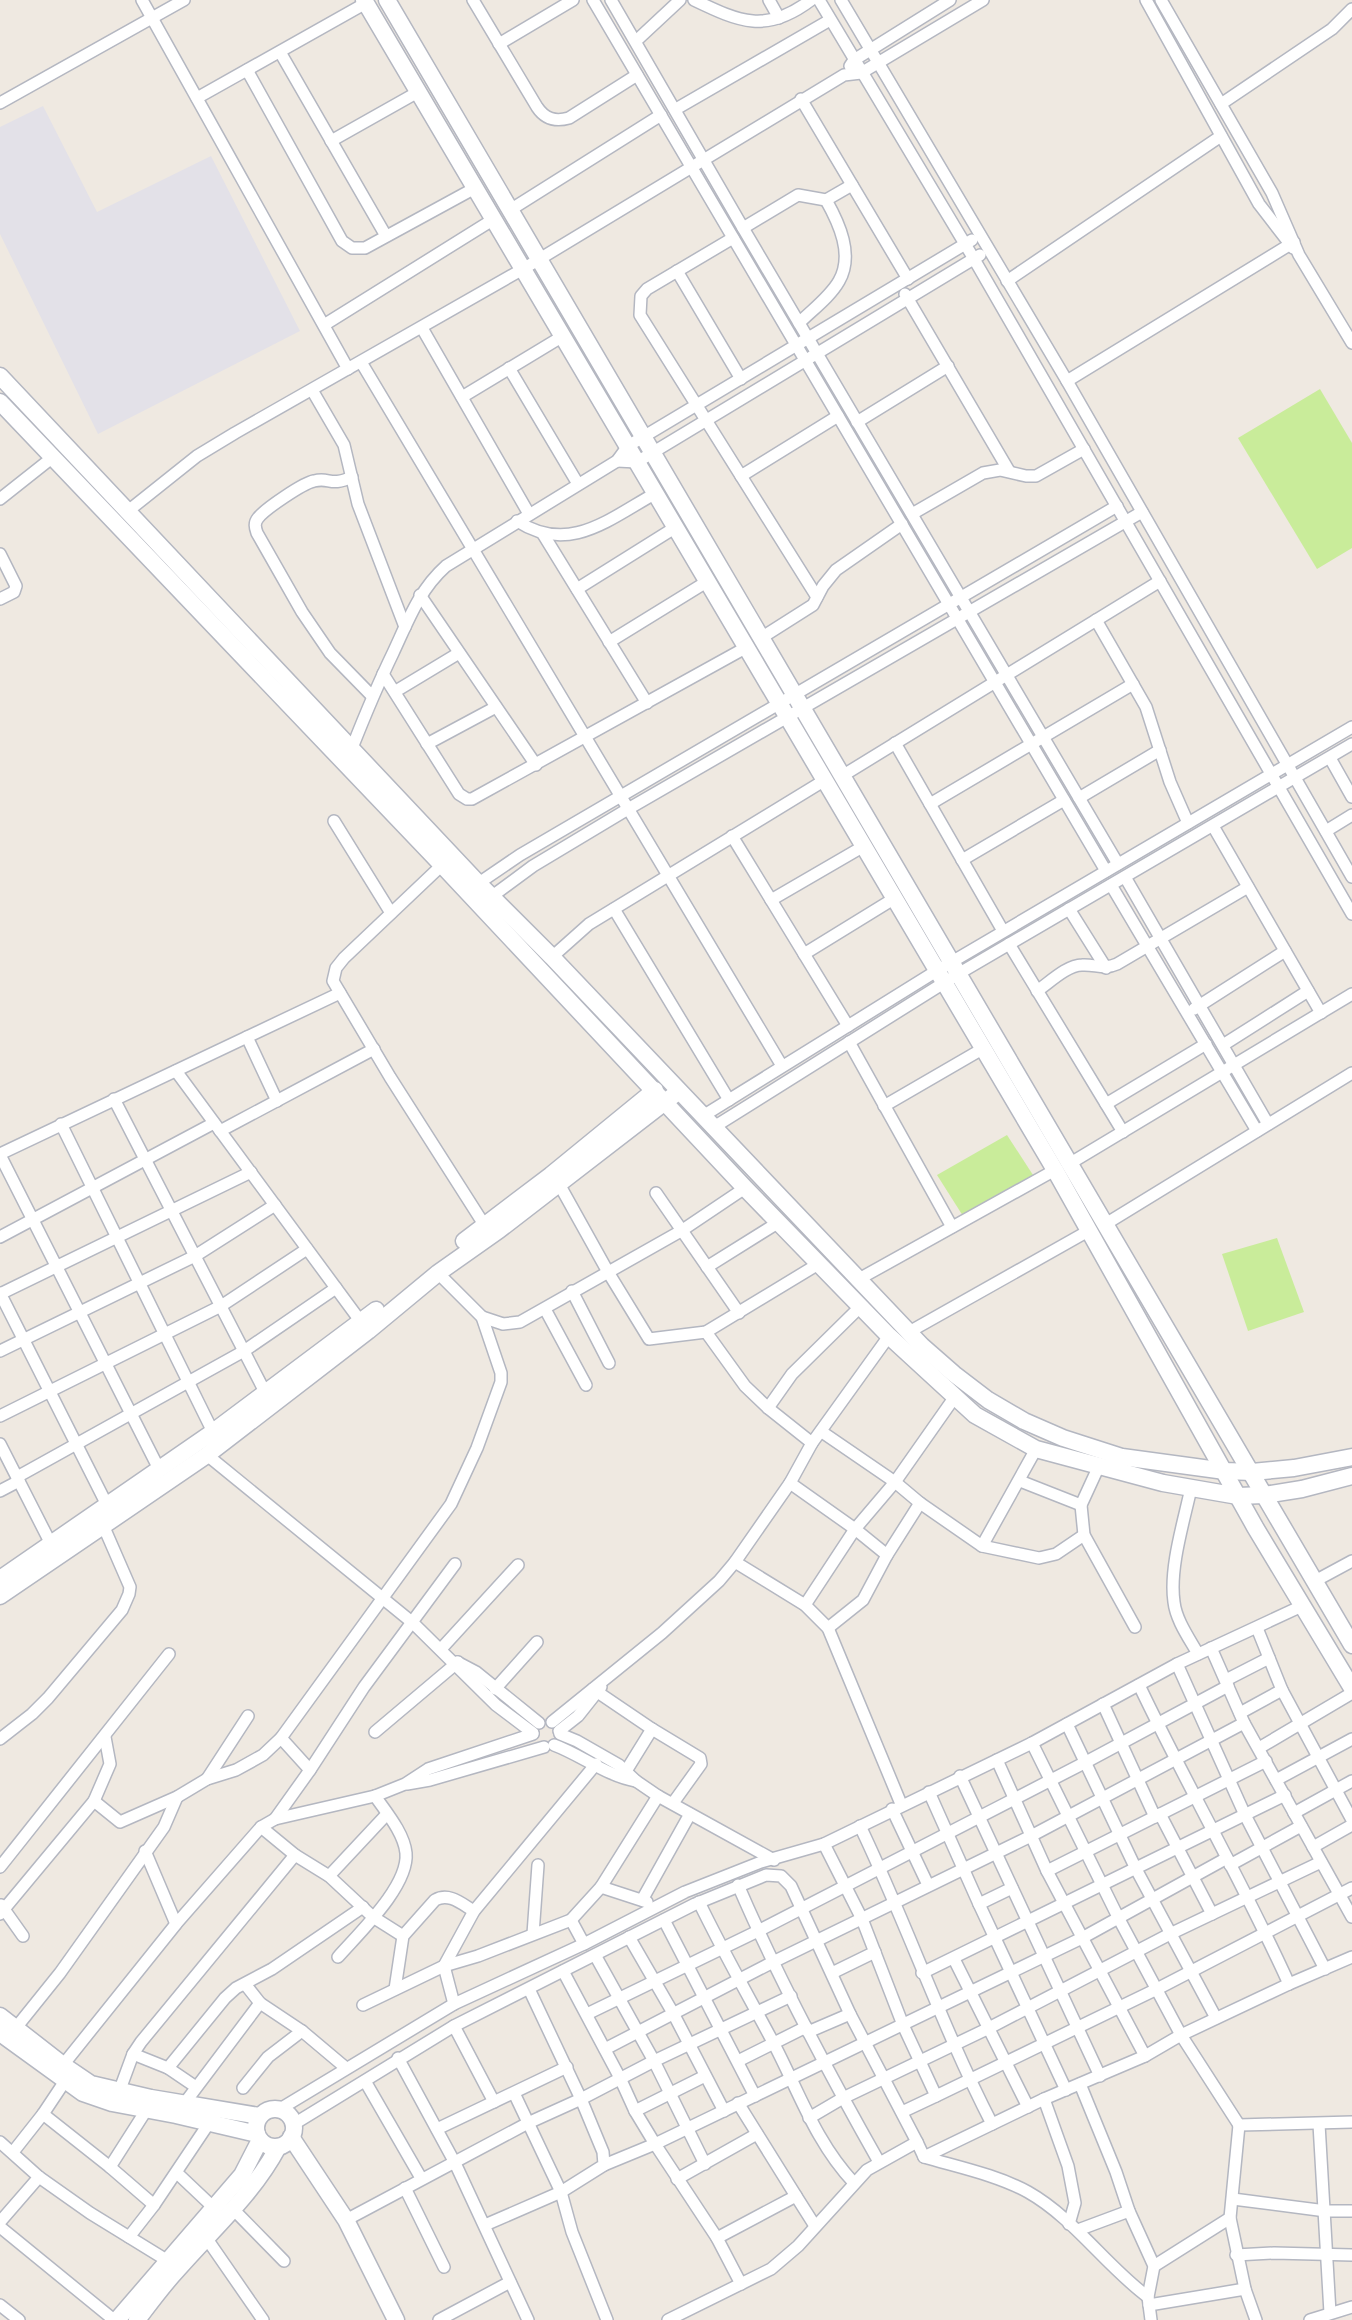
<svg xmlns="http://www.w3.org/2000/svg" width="1352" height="2320" font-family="'Golos Text',sans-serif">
<rect width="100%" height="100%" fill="#efe9e1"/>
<polygon fill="#e3e1e8" points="43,106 97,212 211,156 300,331 98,434 0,234 0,127"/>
<g fill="#c9ec9a">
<polygon points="1320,389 1352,443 1352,548 1317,569 1238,438"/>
<polygon points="1007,1135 1033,1175 963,1216 937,1175"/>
<polygon points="1277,1238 1304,1312 1248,1331 1222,1254"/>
</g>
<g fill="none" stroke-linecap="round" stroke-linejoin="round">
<g stroke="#b4b7c1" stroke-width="14">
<g id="street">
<polyline points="142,0 348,369"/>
<path d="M473 0 537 107C545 119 555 122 569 118L637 75"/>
<polyline points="593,0 1106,871"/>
<polyline points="611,0 743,228 1118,864"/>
<path d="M694 0C740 22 766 34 811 0"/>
<polyline points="769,0 779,18"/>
<polyline points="819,0 974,259 1352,914"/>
<polyline points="841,0 1067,381 1352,877"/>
<polyline points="1146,0 1259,204 1293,248"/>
<polyline points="1161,0 1272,193 1299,255 1352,343"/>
<polyline points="636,41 680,0"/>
<polyline points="499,44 573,0"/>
<polyline points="280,52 386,236"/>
<polyline points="850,66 854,60 950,0"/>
<polyline points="247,70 342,241 352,248 365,248 475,188"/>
<polyline points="197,98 366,3"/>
<polyline points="801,99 908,279"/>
<polyline points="0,103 184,0"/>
<polyline points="1221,104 1332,29 1352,9"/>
<polyline points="676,109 830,20"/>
<polyline points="331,141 418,92"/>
<polyline points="510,210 661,115"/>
<polyline points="743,228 798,195 826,200 852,185"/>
<polyline points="733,238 647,289 641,296 640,315 817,597"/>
<polyline points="677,271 741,379"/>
<polyline points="1007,281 1221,136"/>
<polyline points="905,294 1009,471"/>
<path d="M799 323C812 310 830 297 839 281 854 255 839 223 826 200"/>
<polyline points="324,325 494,219"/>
<polyline points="422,328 529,514"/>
<polyline points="361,362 782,1066"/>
<polyline points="509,368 578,484"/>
<polyline points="1067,381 1294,242"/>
<polyline points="312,390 344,445 358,504 405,627"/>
<polyline points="462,397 563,336"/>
<polyline points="857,422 948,366"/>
<polyline points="617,461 637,462 980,255"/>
<polyline points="741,476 838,416"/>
<path d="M352 477C330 487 330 477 314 481 303 483 265 509 258 518 254 523 255 527 257 533L302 612 330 653 372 696"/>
<polyline points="0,499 53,457"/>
<polyline points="128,511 197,456 235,433 523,269 844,75 861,73 983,0"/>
<polyline points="912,514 983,473 1000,470 1026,476 1036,476 1084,449"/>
<path d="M517 521C569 555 609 519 656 493"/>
<polyline points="543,534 647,703"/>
<polyline points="0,554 16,586 14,592 0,599"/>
<polyline points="577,589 676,527"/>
<polyline points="420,595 536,765"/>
<polyline points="1096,620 1146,707 1170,782 1188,823"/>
<polyline points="761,638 813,605 823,586 836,570 902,524"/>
<polyline points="609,642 708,581"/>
<polyline points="383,674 459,794 467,799 472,799 747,647"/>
<polyline points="396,691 459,653"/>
<polyline points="895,743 1003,931"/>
<polyline points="427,744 496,707"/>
<path d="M352 748C365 715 378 684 393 653 408 621 419 590 446 566L617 461 628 446 972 240"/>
<polyline points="1330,758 1352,797"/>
<polyline points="842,776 1160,581"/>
<polyline points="1079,798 1160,750"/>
<polyline points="930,804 1133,684"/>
<polyline points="334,821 391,913"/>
<polyline points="1213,826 1321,1013"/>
<polyline points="1326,831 1352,815"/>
<polyline points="732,836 848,1026"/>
<polyline points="962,860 1064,800"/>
<polyline points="442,865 344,958 336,968 333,981 390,1077 485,1226"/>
<polyline points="1125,877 1268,1124"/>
<polyline points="1111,885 1257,1131"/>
<polyline points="473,887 520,855 1117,506"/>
<polyline points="487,900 533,866 628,809 1142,512"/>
<polyline points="771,900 864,846"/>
<polyline points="614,909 729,1100"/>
<polyline points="1069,909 1106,968"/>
<polyline points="1009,944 1123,1132"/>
<polyline points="804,954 895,898"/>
<polyline points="552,957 589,924 825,780"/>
<path d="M1037 991C1049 983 1067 965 1082 965 1095 964 1104 970 1117 964L1248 887"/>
<polyline points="1194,1009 1285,951"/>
<polyline points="247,1037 277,1101"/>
<polyline points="849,1042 952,1227"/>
<polyline points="1223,1045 1308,991"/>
<polyline points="176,1071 364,1326"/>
<polyline points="114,1099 266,1394"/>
<polyline points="1106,1104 1206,1044"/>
<polyline points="884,1106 984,1048"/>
<polyline points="703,1116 938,970 1352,727"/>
<polyline points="61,1124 213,1432"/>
<polyline points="714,1127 958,974 1352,744"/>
<polyline points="220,1131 374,1049"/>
<polyline points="0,1154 340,993"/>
<polyline points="0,1155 159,1469"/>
<polyline points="1069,1164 1352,994"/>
<polyline points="559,1184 608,1272 649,1339 706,1332 820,1263"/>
<polyline points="656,1193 739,1313"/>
<polyline points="1104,1225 1352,1073"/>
<polyline points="0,1237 214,1123"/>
<polyline points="707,1267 779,1222"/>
<polyline points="859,1279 1055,1170"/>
<polyline points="572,1291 609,1363"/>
<polyline points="0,1293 107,1505"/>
<polyline points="0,1294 251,1172"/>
<polyline points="545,1309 586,1385"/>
<polyline points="482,1317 503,1324 520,1322 681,1231 745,1188"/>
<polyline points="706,1332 745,1386 768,1408 812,1443"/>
<polyline points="909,1332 1090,1230"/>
<polyline points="0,1351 195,1256 275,1205"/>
<polyline points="768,1408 792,1374 860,1307"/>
<polyline points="0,1416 221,1306 307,1249"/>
<polyline points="822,1432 895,1482 920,1503 982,1546 1039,1558 1056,1554 1084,1535"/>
<polyline points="0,1444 51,1544"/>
<polyline points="207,1455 413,1623 496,1705 533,1733"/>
<polyline points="1098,1468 1081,1505 1084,1535 1135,1627"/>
<polyline points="17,1477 244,1351 336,1288"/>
<polyline points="1020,1481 1081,1505"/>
<polyline points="790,1483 855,1529 887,1555"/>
<path d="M1191 1488C1184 1521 1169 1568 1174 1602 1176 1620 1189 1638 1198 1654"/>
<polyline points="0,1491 19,1481"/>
<polyline points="982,1546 1036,1449"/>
<polyline points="735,1562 805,1605 828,1628 901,1804"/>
<polyline points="1315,1581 1352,1561"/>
<polyline points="805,1605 855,1529 895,1482 954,1398"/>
<polyline points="828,1628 863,1600 887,1555 920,1503"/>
<polyline points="1257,1628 1282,1690 1352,1820"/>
<polyline points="1211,1648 1244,1723 1352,1917"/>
<polyline points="441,1649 518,1565"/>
<polyline points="457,1662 476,1672 539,1723"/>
<polyline points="1177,1664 1245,1815 1325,1969"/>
<polyline points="1226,1680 1269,1658"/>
<path d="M1139 1685C1187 1786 1243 1882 1289 1984"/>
<polyline points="495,1689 537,1642"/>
<polyline points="593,1689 652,1729 700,1758 701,1764 673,1803"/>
<polyline points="1103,1704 1155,1817"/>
<polyline points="1240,1713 1282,1690"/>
<polyline points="552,1722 662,1633 719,1581 735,1562 790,1483 812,1443 889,1336"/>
<polyline points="1067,1724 1136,1869 1216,2018"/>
<polyline points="559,1731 578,1716 601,1687"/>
<polyline points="375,1732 458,1662"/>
<polyline points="560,1734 577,1741 619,1765 636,1781 658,1796 774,1860"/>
<polyline points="281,1738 310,1770"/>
<polyline points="0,1739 32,1714 48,1698 122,1610 129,1594 130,1587 103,1525"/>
<polyline points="1032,1743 1119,1919 1181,2035 1239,2125 1352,2122"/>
<path d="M554 1745C581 1755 607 1776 636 1781"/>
<polyline points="1259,1748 1352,1693"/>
<polyline points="997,1760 1047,1871 1145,2056"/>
<polyline points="626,1771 652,1729"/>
<polyline points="960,1776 1100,2076"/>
<polyline points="207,1779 248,1716"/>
<polyline points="1276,1780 1352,1739"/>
<polyline points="407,1784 430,1780 544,1747"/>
<polyline points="929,1792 979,1904 1066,2090"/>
<polyline points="94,1801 120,1822 177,1797 207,1779 236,1770 263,1755 281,1738 451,1504 477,1448 501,1382 501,1373 482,1317 438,1273"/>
<polyline points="892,1809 928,1885"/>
<polyline points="1294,1813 1352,1781"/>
<polyline points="1160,1814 1212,1914"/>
<polyline points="275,1819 310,1770 364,1687 455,1564"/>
<path d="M860 1826C907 1924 942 2027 992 2124"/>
<polyline points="261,1827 295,1855 329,1876 373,1917 403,1936"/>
<polyline points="824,1844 862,1919 903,2025 936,2096 1157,1989 1352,1888"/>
<polyline points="1313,1847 1352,1825"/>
<polyline points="145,1851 176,1924"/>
<polyline points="1230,1865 1301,1826"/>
<polyline points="0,1867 169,1654"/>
<polyline points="1047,1871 1266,1761"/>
<polyline points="329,1876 387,1814"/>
<path d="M738 1885C779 1980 828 2072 879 2162"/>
<polyline points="601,1887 647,1902"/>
<polyline points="642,1900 690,1814"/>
<path d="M699 1902C722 1950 749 1997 774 2044 799 2092 816 2143 854 2183"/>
<polyline points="979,1904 1012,1888"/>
<polyline points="1,1905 23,1936"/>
<polyline points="0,1914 94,1801 110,1764 105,1737"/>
<polyline points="571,1920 584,1944"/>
<polyline points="664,1920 755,2096"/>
<polyline points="533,1934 538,1865"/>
<polyline points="629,1937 673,2013 724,2111"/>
<polyline points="595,1955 654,2061 705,2164"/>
<path d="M338 1957C359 1933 409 1886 406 1853 404 1833 386 1812 375 1796"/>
<polyline points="954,1959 1028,2107"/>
<polyline points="563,1971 620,2078 635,2111 705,2076"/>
<polyline points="832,1973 875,1952"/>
<polyline points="922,1973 1285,1795"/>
<polyline points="245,1984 260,2003 302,2031 346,2068"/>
<path d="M395 1989 403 1936 435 1900C449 1892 462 1904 474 1911"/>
<polyline points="454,2004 444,1966 474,1911 596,1764"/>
<polyline points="363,2005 444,1966 478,1956 571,1920 601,1887 658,1796"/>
<polyline points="587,2014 758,1931 1086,1762 1228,1686"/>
<polyline points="454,2026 494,2102"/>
<polyline points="15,2029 60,1973 164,1827 177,1797"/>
<polyline points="808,2032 850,2014"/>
<polyline points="605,2049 773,1962 1031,1836 1244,1723"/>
<polyline points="133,2054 168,2068 225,1998 236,1988 272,1969 363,1907"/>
<polyline points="398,2058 455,2163 528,2320"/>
<polyline points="738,2061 806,2027"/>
<polyline points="63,2065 176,1924 261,1827 275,1819 375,1796 405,1784 428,1769 533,1734"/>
<polyline points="168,2068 196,2087"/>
<polyline points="365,2081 421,2178"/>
<polyline points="1080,2084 1116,2172 1129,2211 1154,2266 1148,2297 1151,2320"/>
<polyline points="243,2088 268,2057 302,2031"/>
<polyline points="119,2092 133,2054 141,2042 295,1855"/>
<polyline points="514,2093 561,2192 572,2232 607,2320"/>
<polyline points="1044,2099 1068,2166 1075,2203 1069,2224"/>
<polyline points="181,2108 260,2003"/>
<polyline points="280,2109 454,2004 584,1944 685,1892 761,1862 824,1844 1032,1743 1177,1664 1304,1605"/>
<polyline points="902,2112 936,2096"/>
<polyline points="43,2114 65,2081"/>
<polyline points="809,2118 843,2098 987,2029 1170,1934 1321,1862"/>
<polyline points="294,2124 454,2026 695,1904 766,1875 781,1876 791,1886 850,2014 917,2142"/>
<polyline points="1319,2124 1330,2313"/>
<polyline points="1239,2125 1230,2218 1245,2289 1256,2320"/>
<polyline points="437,2129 567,2067"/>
<polyline points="0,2142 39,2177 90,2213 168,2261"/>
<polyline points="13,2152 43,2114 110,2167 154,2205 209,2123"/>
<path d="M924 2157C958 2167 997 2175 1028 2192 1074 2218 1106 2266 1148 2297"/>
<polyline points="604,2165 655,2144 635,2111"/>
<polyline points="110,2167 147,2109"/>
<polyline points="177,2173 214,2208"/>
<polyline points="677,2179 757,2134"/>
<polyline points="405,2188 444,2267"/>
<polyline points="796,2196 815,2226"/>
<polyline points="1233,2199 1326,2211 1352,2211"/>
<polyline points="233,2209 284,2261"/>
<polyline points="346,2220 528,2123 581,2099 654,2061 791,1996"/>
<polyline points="0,2222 39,2177"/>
<polyline points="485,2225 561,2192 604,2165 603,2152 581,2099 529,1989"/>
<polyline points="0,2227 114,2320"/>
<polyline points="1078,2230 1129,2211"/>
<polyline points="129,2237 154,2205"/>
<polyline points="717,2238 796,2196 738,2103"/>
<polyline points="207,2239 263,2320"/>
<polyline points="1236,2255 1274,2253 1352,2255"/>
<polyline points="1154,2266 1230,2218"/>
<polyline points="741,2284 717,2238 655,2144 1082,1938 1227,1858"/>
<polyline points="0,2305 19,2320"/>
<polyline points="1149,2305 1245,2289"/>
<polyline points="439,2320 510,2282"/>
<polyline points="668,2320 771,2269 798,2246 867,2170 917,2142 924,2157 1044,2099 1145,2056 1181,2035 1289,1984 1352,1957"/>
<polyline points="1310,2320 1352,2307"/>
</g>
</g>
<g stroke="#b4b7c1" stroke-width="19">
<g id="secondary">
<polyline points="364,0 1055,1170 1255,1527 1352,1688"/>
<polyline points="387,0 1352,1645"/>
<polyline points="0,376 478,883 552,957 922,1346 954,1374 988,1400 1024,1421 1063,1438 1122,1457 1225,1471 1252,1472 1294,1468 1352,1457"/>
<polyline points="0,402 442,865 745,1188 889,1336 975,1415 1036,1449 1163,1483 1238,1496 1264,1495 1302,1489 1352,1476"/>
<polyline points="464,1241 551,1175 655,1090"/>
<polyline points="0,1579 213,1432 376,1310"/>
<polyline points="0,1596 207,1455 368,1331 438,1273 499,1230 674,1095"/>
<polyline points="0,2016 63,2065 91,2084 151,2098 259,2116"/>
<polyline points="0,2033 83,2093 112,2103 176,2115 257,2134"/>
<circle cx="275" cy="2128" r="19"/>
<polyline points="291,2137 346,2220 396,2320"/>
<polyline points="117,2320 242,2175 260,2140"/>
<path d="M137 2320C150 2303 163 2285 178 2269 213 2229 253 2194 278 2147"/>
</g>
</g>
<use href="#street" stroke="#fff" stroke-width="11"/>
<use href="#secondary" stroke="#fff" stroke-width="16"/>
</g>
</svg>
